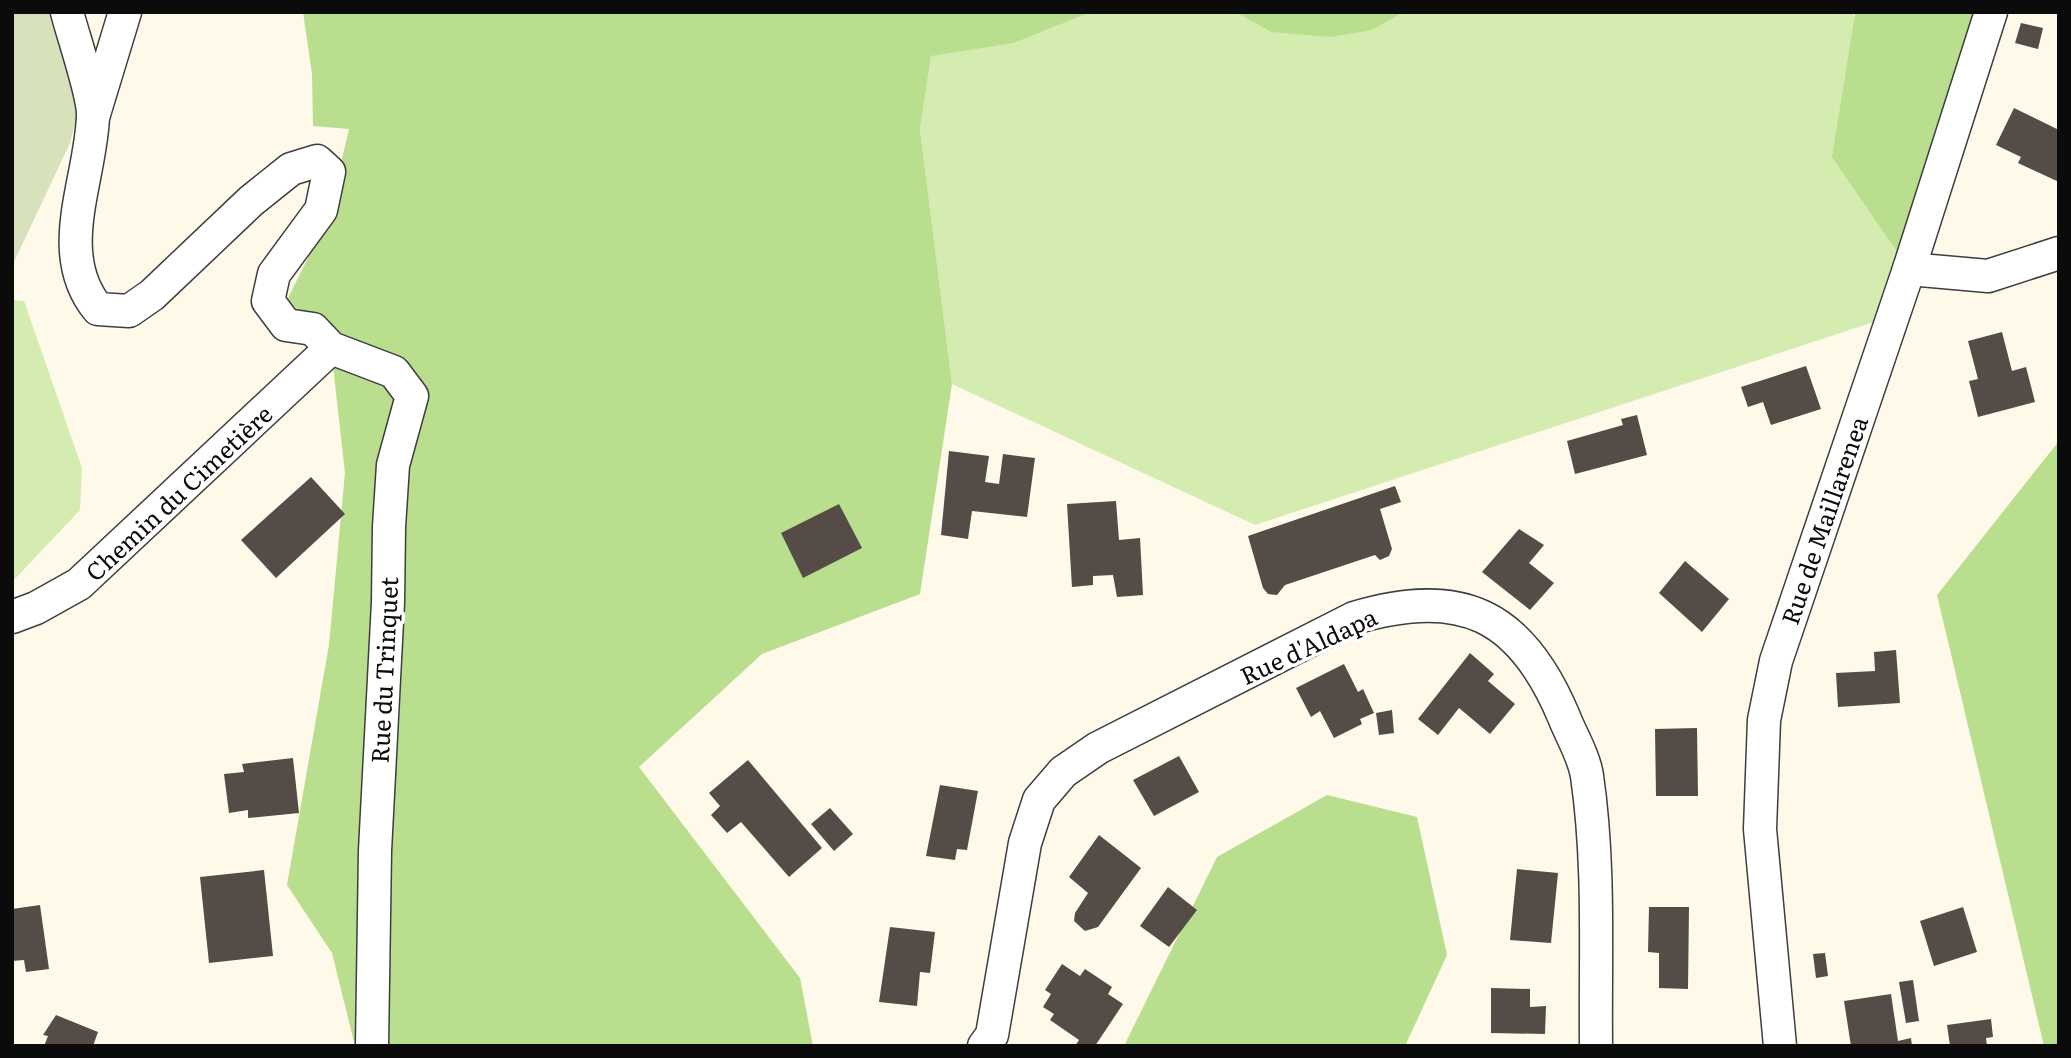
<svg xmlns="http://www.w3.org/2000/svg" width="2071" height="1058" font-family="Literata,serif">
<rect width="100%" height="100%" fill="#fff9ea"/>
<g fill="#d4ecb0">
<polygon points="1091,12 1235,12 1271,32 1372,30 1404,12 1853,12 1909,269 1892,316 1255,525 952,384 920,129 931,55 1014,43"/>
<polygon points="12,300 24,301 82,468 80,510 12,582"/>
</g>
<g fill="#b8de8e">
<polygon points="303,12 1091,12 1014,43 931,56 920,129 952,384 920,594 762,654 639,767 800,978 813,1046 355,1046 332,953 287,885 329,645 345,473 331,348 286,302 328,218 349,129 313,126 312,74"/>
<polygon points="1235,12 1404,12 1372,30 1331,37 1271,32"/>
<polygon points="1853,12 1991,12 1909,269 1832,157 1855,15"/>
<polygon points="2059,441 2059,1046 2044,1046 1937,595"/>
<polygon points="1327,795 1417,817 1447,955 1405,1046 1124,1046 1217,857"/>
</g>
<polygon fill="#d8e2ba" points="12,12 59,12 80,105 70,143 12,266"/>
<g fill="#554b47">
<polygon points="2021,23 2043,28 2038,49 2015,43"/>
<polygon points="2014,108 2059,130 2059,182 2018,163 2021,157 1996,145"/>
<polygon points="2002,332 2012,371 2026,367 2035,402 1978,417 1969,381 1978,379 1968,341"/>
<polygon points="1806,366 1821,409 1771,425 1763,402 1748,407 1741,387"/>
<polygon points="1637,415 1647,455 1575,474 1567,441 1623,425 1621,419"/>
<polygon points="949,451 989,456 985,482 999,484 1003,454 1035,458 1027,517 972,511 968,539 941,535"/>
<polygon points="311,477 345,514 276,578 241,540"/>
<polygon points="1395,486 1401,502 1380,509 1392,549 1389,556 1380,560 1375,555 1285,585 1277,595 1268,594 1263,588 1248,536"/>
<polygon points="1116,501 1119,540 1140,538 1143,595 1117,597 1113,575 1093,576 1093,585 1072,587 1067,504"/>
<polygon points="839,504 862,548 803,578 781,533"/>
<polygon points="1519,529 1544,545 1529,563 1554,583 1530,610 1482,572"/>
<polygon points="1685,561 1729,599 1702,632 1659,593"/>
<polygon points="1896,650 1900,703 1838,707 1836,673 1875,671 1874,652"/>
<polygon points="1470,653 1494,674 1488,681 1515,704 1490,734 1459,708 1438,735 1418,719"/>
<polygon points="1344,664 1358,692 1363,689 1374,713 1360,719 1362,724 1334,738 1320,711 1311,717 1296,688"/>
<polygon points="1392,710 1394,733 1379,735 1376,713"/>
<polygon points="1697,728 1698,796 1656,796 1655,729"/>
<polygon points="1179,756 1199,792 1154,816 1133,780"/>
<polygon points="293,758 299,813 248,818 248,810 229,813 224,774 244,772 242,764"/>
<polygon points="748,760 822,848 789,877 741,822 727,833 711,815 720,806 709,793"/>
<polygon points="940,785 978,791 967,850 957,849 955,860 926,856"/>
<polygon points="830,808 853,834 834,851 811,824"/>
<polygon points="1099,835 1141,868 1098,927 1085,931 1074,921 1075,913 1088,893 1069,877"/>
<polygon points="1517,869 1558,873 1551,943 1510,940"/>
<polygon points="264,870 273,956 209,963 200,877"/>
<polygon points="1168,887 1197,910 1169,947 1140,926"/>
<polygon points="40,905 49,969 26,972 24,960 12,961 12,909"/>
<polygon points="1649,907 1689,907 1688,989 1659,988 1659,953 1648,952"/>
<polygon points="1963,907 1977,952 1934,966 1920,921"/>
<polygon points="890,927 935,932 930,973 920,972 917,1006 879,1002"/>
<polygon points="1825,953 1828,976 1816,978 1813,954"/>
<polygon points="1062,964 1080,976 1085,969 1112,987 1108,994 1123,1004 1095,1046 1075,1046 1079,1040 1050,1020 1054,1014 1043,1007 1051,994 1045,990"/>
<polygon points="1913,980 1919,1021 1906,1023 1899,982"/>
<polygon points="1491,988 1530,989 1530,1007 1546,1006 1545,1034 1491,1033"/>
<polygon points="1891,994 1898,1041 1911,1038 1912,1046 1851,1046 1844,1001"/>
<polygon points="56,1015 98,1032 93,1046 44,1046 48,1036 43,1035"/>
<polygon points="1991,1019 1993,1037 1986,1038 1987,1046 1950,1046 1947,1025"/>
</g>
<g fill="none" stroke-linecap="round" stroke-linejoin="round">
<g stroke="#3e3e3e" stroke-width="35">
<g id="minor">
<path d="M67 12C73 36 94 96 93 116 91 180 52 253 98 309L129 311 152 295 251 201 291 169 317 161 329 172 321 210 274 274 268 301 286 325 313 329 331 348 394 372 412 396 393 465 389 527 388 602 375 851 372 1046"/>
<polyline points="94,114 125,12"/>
<polyline points="1909,269 1988,276 2059,253"/>
<polyline points="12,617 36,608 79,584 331,348"/>
<path d="M984 1046 992 1035 1025 843 1039 800 1063 772 1098 748 1354 618C1461 586 1521 614 1564 717 1571 735 1584 756 1587 776 1600 865 1595 956 1596 1046"/>
<polyline points="1780,1046 1760,829 1764,720 1776,661 1909,269 1991,12"/>
</g>
</g>
<use href="#minor" stroke="#fff" stroke-width="32"/>
</g>
<g text-anchor="middle" dominant-baseline="central" stroke-width="7" stroke-linejoin="round" paint-order="stroke">
<g font-size="24" fill="#0b0b0b" stroke="#fff">
<text transform="translate(178 492) rotate(-43)">Chemin du Cimetière</text>
<text transform="translate(1823 520) rotate(-71)">Rue de Maillarenea</text>
<text transform="translate(1308 645) rotate(-25)">Rue d'Aldapa</text>
<text transform="translate(383 670) rotate(-87)">Rue du Trinquet</text>
</g>
</g>
<rect width="2071" height="1058" fill="none" stroke="#0b0b0b" stroke-width="28"/>
</svg>
